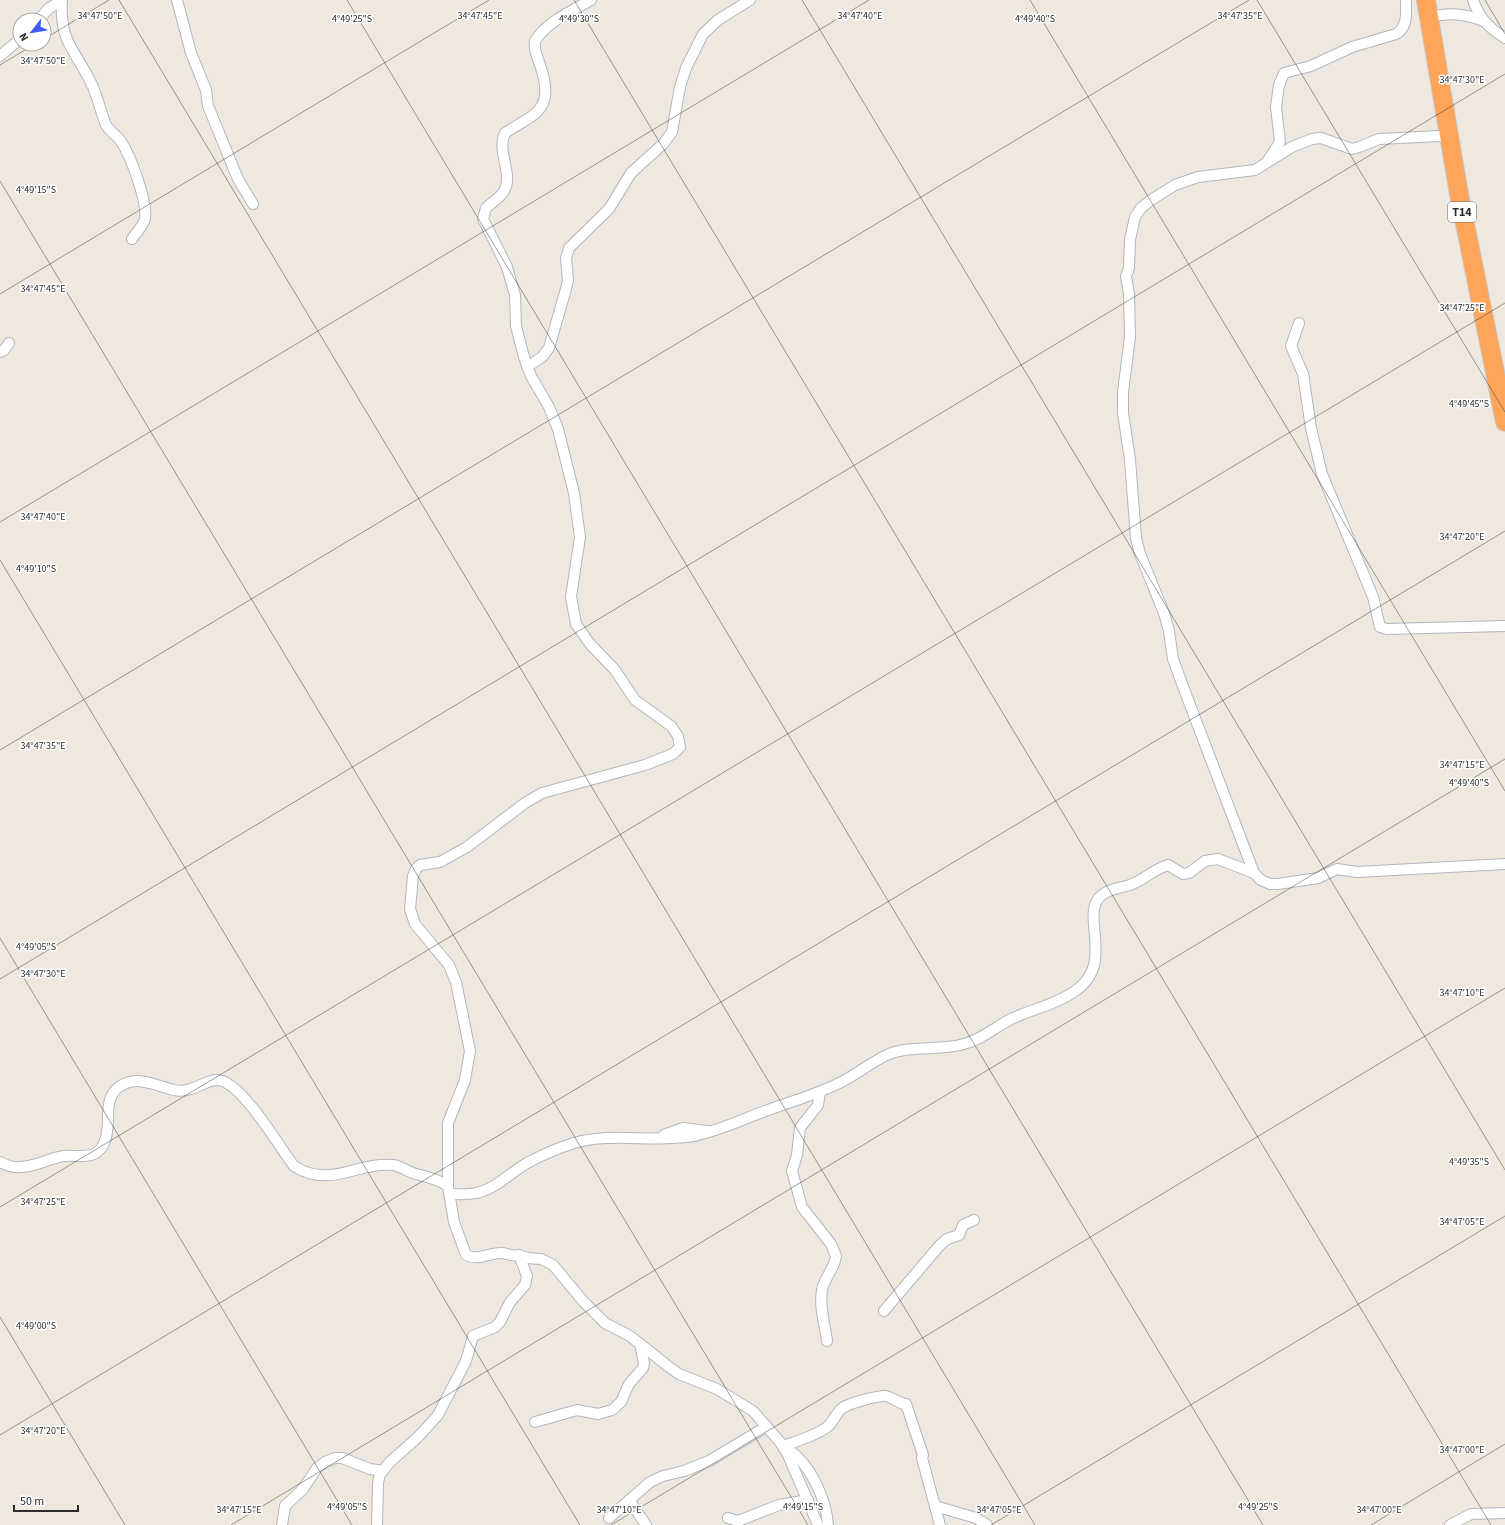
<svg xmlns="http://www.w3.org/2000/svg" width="1505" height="1525" font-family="'Source Sans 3',sans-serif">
<rect width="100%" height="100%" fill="#efe8df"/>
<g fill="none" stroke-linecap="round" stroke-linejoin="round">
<g stroke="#b3b5c0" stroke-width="12">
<g id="street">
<path d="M62 0C59 44 77 51 93 87 98 99 101 113 106 125 110 132 118 136 122 143 131 157 148 203 145 219 143 226 136 233 132 239"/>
<polyline points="177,0 191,53 206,90 208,106 238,179 253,204"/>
<path d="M1473 0C1479 18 1489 28 1505 38"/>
<path d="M1429 17C1449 12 1465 14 1484 21"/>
<polyline points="39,20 48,9 62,0"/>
<polyline points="0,56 20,39"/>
<polyline points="1451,138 1439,136 1379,139 1359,147 1352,149 1321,138 1312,139 1292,147 1255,170 1198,177 1175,185 1151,200 1141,208 1135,217 1130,240 1129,268 1126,276 1129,294 1130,337 1123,392 1123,413 1130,460 1136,538 1140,554 1164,613 1169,631 1173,659 1184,689 1254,873 1261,880 1270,884 1278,884 1318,878 1337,869 1357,872 1505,864"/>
<path d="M1267 162 1280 142 1276 107 1279 85 1284 73 1311 66 1352 47 1396 34C1408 27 1406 13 1406 0"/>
<polyline points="1299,323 1291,346 1303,374 1311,428 1322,474 1373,597 1380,627 1387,629 1505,626"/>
<polyline points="0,352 4,350 9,343"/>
<polyline points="527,367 542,357 549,348 566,289 568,280 566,258 569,248 609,209 631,173 663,144 672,132 680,87 686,68 703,34 718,20 750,0"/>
<path d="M820 1092 818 1105 800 1128 797 1155 792 1171 802 1207 831 1244 836 1256C835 1268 824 1278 822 1290 819 1307 825 1325 827 1341"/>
<polyline points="664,1135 683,1128 707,1131"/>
<path d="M0 1162C6 1165 14 1168 20 1167 36 1167 49 1158 64 1156 75 1155 84 1158 94 1154 98 1152 103 1147 104 1143 113 1125 101 1100 119 1087 137 1074 156 1086 174 1090 192 1094 204 1080 217 1080 241 1080 279 1147 294 1166 330 1189 356 1162 393 1165 401 1166 408 1172 416 1174 427 1177 438 1179 448 1186L454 1222 466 1255C478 1261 489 1253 501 1253 507 1253 513 1257 519 1255L527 1258 541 1259 553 1265 583 1301 605 1323 630 1336 669 1367 679 1374 717 1389 753 1411 780 1442 788 1455 818 1525"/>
<path d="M448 1186V1123L465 1080 470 1051 456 982 449 965 415 924 410 909 413 876 416 869 420 865 440 862 467 847 525 803 542 793 645 765 673 754 680 747 678 736 671 726 635 700 615 670 590 644 576 624 571 597 580 537 574 493 558 429 549 407 531 376 524 357 516 326 515 295 507 267 483 219 486 208C492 202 500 198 504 191 514 174 496 152 505 133 534 114 555 111 541 68 539 60 533 51 535 41 546 22 572 11 591 0"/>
<path d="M450 1194C459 1194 468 1195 476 1193 496 1189 510 1173 527 1163 542 1155 558 1148 574 1143 613 1132 654 1143 693 1136 718 1131 741 1120 765 1111 792 1101 820 1094 845 1080 860 1072 873 1061 889 1054 912 1045 940 1051 964 1044 981 1040 994 1028 1009 1020 1031 1009 1056 1005 1075 991 1117 963 1078 913 1102 895 1111 888 1121 888 1130 885 1144 880 1154 869 1168 865L1183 874 1189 873 1205 861 1218 859 1254 873"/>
<polyline points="884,1311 940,1245 947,1239 959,1235 963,1225 974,1220"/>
<polyline points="535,1422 577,1410 598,1414 612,1410 621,1402 629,1384 643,1368 644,1363 640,1344"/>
<path d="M783 1446C798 1441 812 1437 826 1428 833 1423 835 1415 841 1409 848 1403 874 1397 883 1396 892 1395 897 1404 906 1404L923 1455 922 1458 940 1525"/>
<path d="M788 1449C810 1464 826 1498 828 1525"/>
<polyline points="629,1500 646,1525"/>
<polyline points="935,1506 976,1518 987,1525"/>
<polyline points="609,1518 650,1482 663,1476 684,1471 709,1461 766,1427"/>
<polyline points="728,1518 738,1521 779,1505 808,1500"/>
<polyline points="282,1525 285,1506 303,1489 317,1468 325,1462 335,1458 342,1458 370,1469 383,1471"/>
<polyline points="377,1525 378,1483 380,1474 390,1462 419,1436 438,1415 466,1361 473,1336 495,1327 500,1322 510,1302 525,1285 527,1276 519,1255"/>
<polyline points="1450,1525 1471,1514 1505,1513"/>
</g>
</g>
<g stroke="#c8c8c8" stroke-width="20">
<polyline id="highway" points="1426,0 1459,194 1505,422"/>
</g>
<use href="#street" stroke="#fff" stroke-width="10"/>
<use href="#highway" stroke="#ffa559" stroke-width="18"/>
</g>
<path fill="none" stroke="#2d2d2d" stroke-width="1" stroke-opacity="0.45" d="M119 0 1035 1525M347 0 1263 1525M574 0 1491 1525M802 0 1505 1170M1030 0 1505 791M1257 0 1505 412M1485 0 1505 34M44 39 109 0M0 65 35 44M0 181 808 1525M0 294 489 0M0 522 869 0M0 560 580 1525M0 750 1249 0M0 938 352 1525M0 979 1505 74M0 1207 1505 303M0 1317 125 1525M0 1435 1505 531M231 1525 1505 759M611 1525 1505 988M991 1525 1505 1216M1371 1525 1505 1444"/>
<g text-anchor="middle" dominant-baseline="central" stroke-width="3" stroke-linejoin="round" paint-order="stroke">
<rect fill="#fff" stroke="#6c6c6c" stroke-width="1" x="1448" y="202" width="28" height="20" rx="3"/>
<g font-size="12" font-weight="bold" fill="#2d2d2d">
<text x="1462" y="212">T14</text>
</g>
</g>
<g font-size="10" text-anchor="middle" fill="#2d2d2d" stroke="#fff" stroke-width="3" stroke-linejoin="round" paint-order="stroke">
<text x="100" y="19">34°47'50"E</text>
<text x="480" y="19">34°47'45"E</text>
<text x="860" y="19">34°47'40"E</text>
<text x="1240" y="19">34°47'35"E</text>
<text x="352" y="22">4°49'25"S</text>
<text x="579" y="22">4°49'30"S</text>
<text x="1035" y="22">4°49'40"S</text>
<text x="43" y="64">34°47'50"E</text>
<text x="1462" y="83">34°47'30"E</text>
<text x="36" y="193">4°49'15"S</text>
<text x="43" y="292">34°47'45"E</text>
<text x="1462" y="311">34°47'25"E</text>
<text x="1469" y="407">4°49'45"S</text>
<text x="43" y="520">34°47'40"E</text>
<text x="1462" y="540">34°47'20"E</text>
<text x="36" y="572">4°49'10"S</text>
<text x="43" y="749">34°47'35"E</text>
<text x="1462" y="768">34°47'15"E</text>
<text x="1469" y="786">4°49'40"S</text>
<text x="36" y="950">4°49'05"S</text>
<text x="43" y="977">34°47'30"E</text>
<text x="1462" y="996">34°47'10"E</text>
<text x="1469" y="1165">4°49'35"S</text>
<text x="43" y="1205">34°47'25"E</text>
<text x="1462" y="1225">34°47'05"E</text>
<text x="36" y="1329">4°49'00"S</text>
<text x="43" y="1434">34°47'20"E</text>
<text x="1462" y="1453">34°47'00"E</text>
<text x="347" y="1510">4°49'05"S</text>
<text x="803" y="1510">4°49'15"S</text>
<text x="1258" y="1510">4°49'25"S</text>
<text x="239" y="1513">34°47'15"E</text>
<text x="619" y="1513">34°47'10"E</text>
<text x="999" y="1513">34°47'05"E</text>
<text x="1379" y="1513">34°47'00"E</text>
</g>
<g transform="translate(32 32) rotate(239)"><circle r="19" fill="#ffffff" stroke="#ababab"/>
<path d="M0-3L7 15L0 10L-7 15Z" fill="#3b5bff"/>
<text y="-6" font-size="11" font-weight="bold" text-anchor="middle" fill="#2d2d2d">N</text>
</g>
<path d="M14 1505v6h64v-6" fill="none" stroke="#2d2d2d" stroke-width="2"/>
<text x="20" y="1505" font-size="12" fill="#2d2d2d" stroke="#ffffff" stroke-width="3" paint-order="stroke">50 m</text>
</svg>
